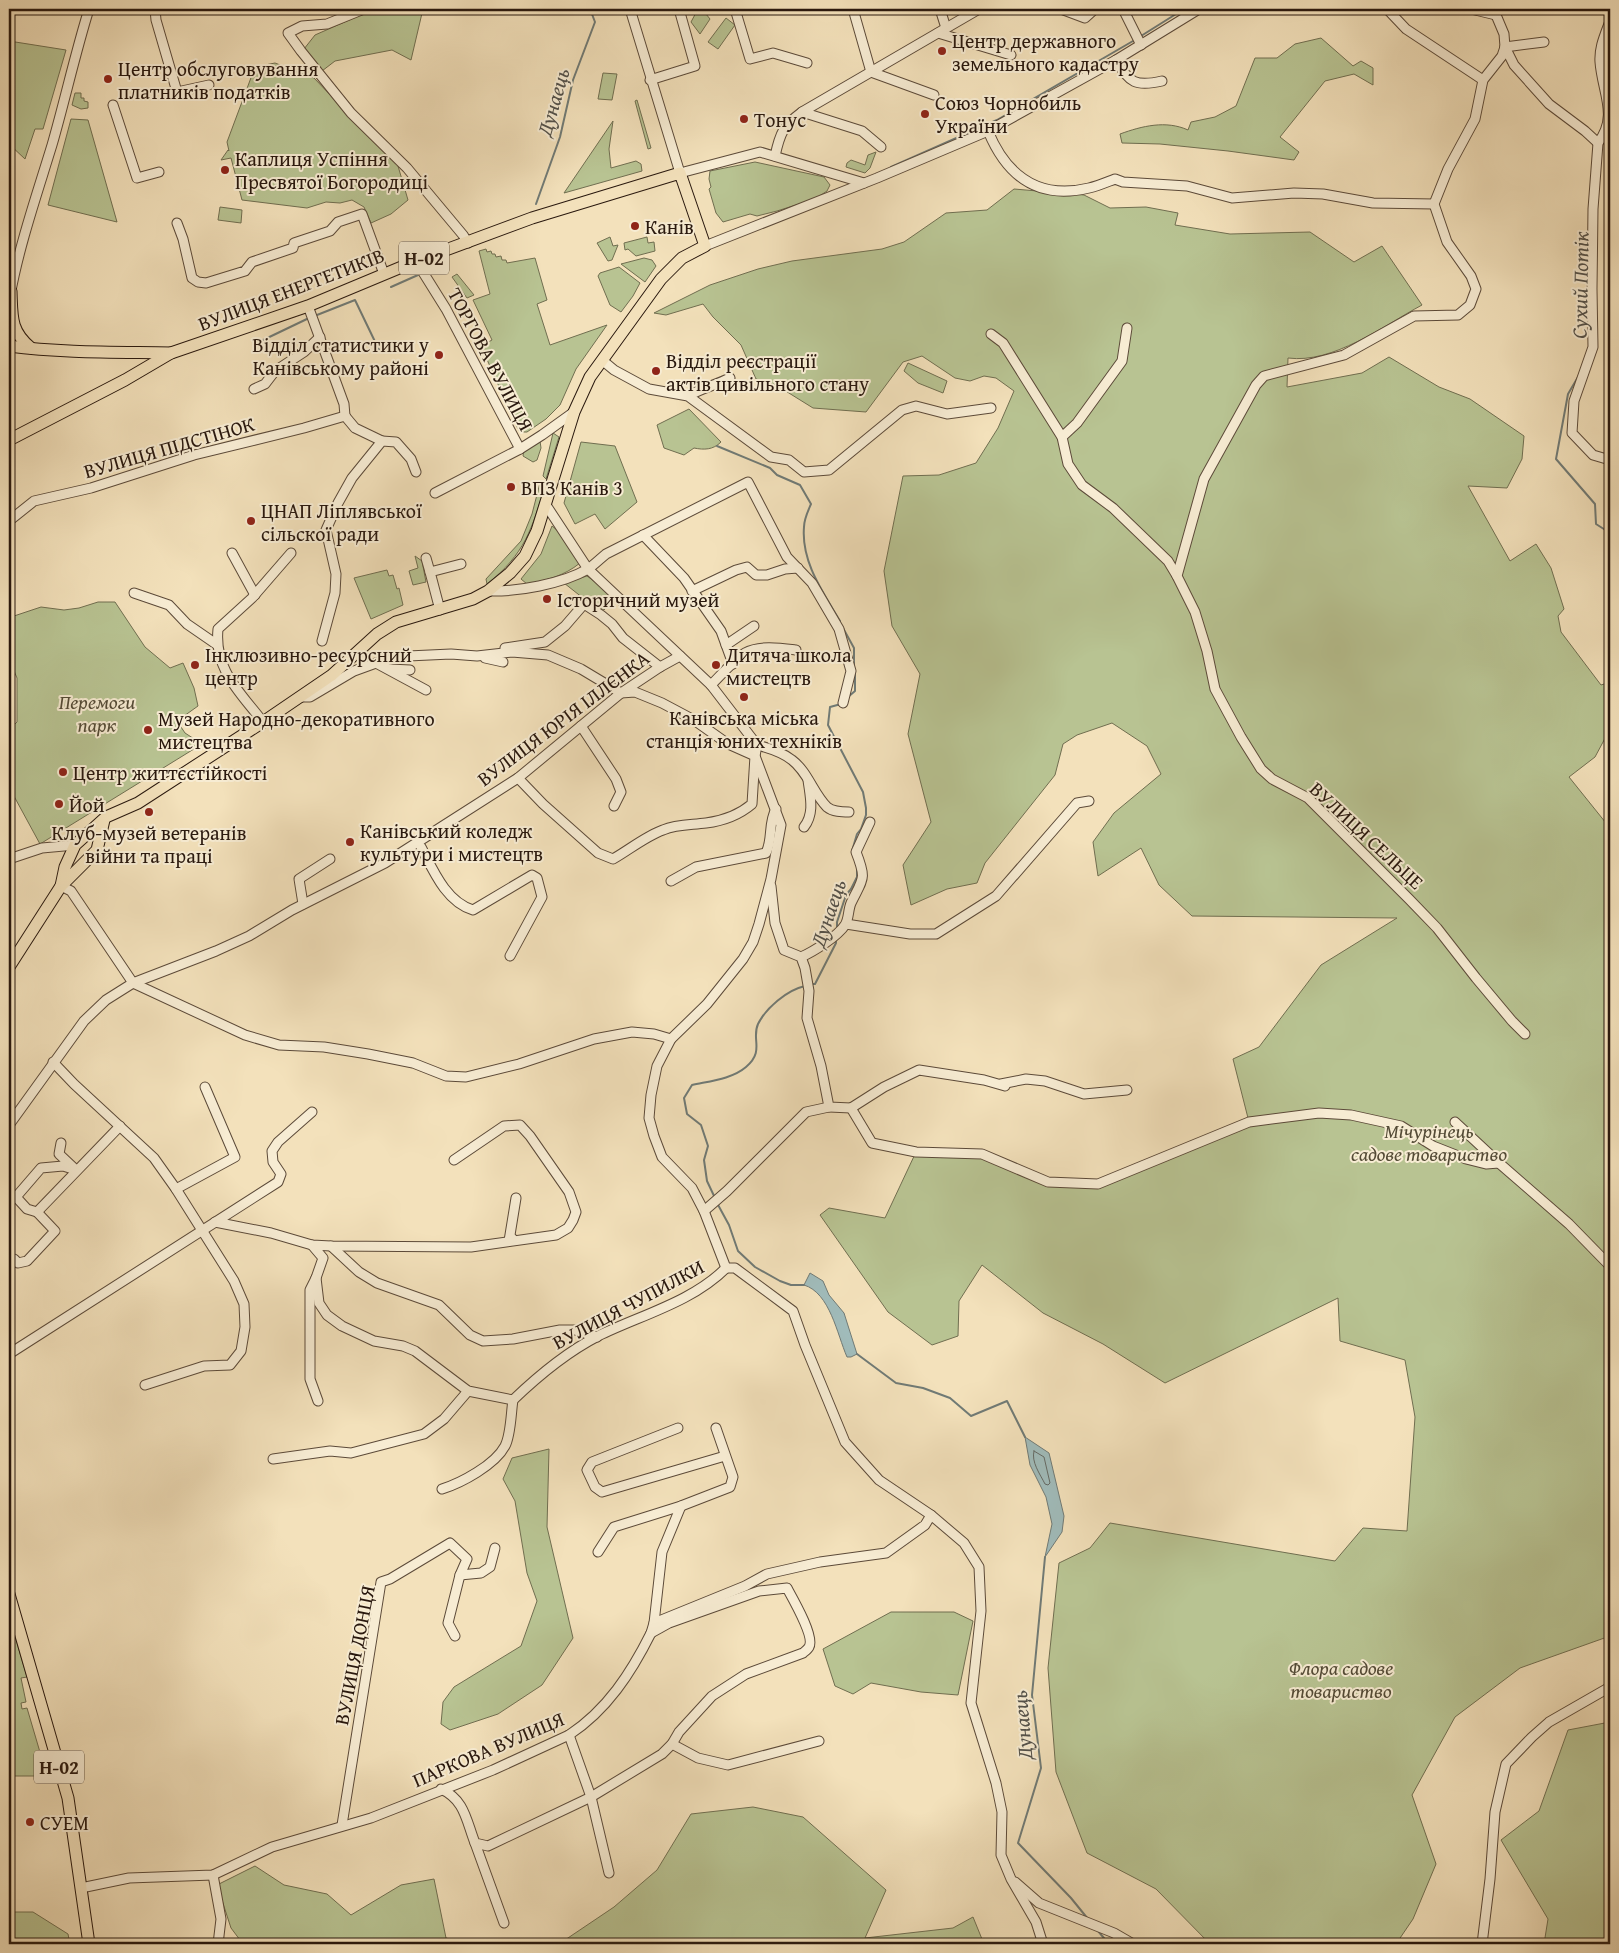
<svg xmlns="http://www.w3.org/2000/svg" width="1619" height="1953" font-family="'Gentium Book Plus',serif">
<rect width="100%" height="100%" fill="#f3e1bb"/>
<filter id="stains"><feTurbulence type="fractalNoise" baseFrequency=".004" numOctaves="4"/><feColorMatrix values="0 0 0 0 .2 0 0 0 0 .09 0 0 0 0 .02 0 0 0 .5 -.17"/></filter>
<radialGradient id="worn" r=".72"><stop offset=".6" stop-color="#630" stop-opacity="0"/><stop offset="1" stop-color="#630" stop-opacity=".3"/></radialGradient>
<g fill="#b8c392" stroke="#706e50">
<polygon points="374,9 396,12 423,9 411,60 392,50 335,61 322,71 304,49 315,35"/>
<polygon points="698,9 702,9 710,19 700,34 691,22"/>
<polygon points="726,18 735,25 718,49 708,42"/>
<path d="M1321 38 1353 66 1361 61 1373 68V85L1354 74 1325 81 1280 137 1299 152 1294 160 1228 151 1160 144 1122 143 1120 134C1142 126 1166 120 1188 130L1191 122 1215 117 1236 106 1255 58H1277L1295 44Z"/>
<polygon points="9,41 66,50 43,129 35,129 25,159 9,144"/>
<polygon points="275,63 314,78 398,166 408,200 391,214 371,223 364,207 352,200 340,203 326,202 307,208 242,200 231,158 221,160 228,150 229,151 227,142 255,67"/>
<polygon points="603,73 617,74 612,100 598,99"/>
<polygon points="75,93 81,93 81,98 84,98 84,101 88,102 88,108 81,109 72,105"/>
<polygon points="637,100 651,148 648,149 635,101"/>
<polygon points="71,119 88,120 117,222 48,205"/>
<polygon points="613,121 609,149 611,168 636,161 641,164 642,171 564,193"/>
<polygon points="876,152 870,168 865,173 846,167 847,163 851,160 865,165 868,155"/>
<polygon points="755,162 824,177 830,185 827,191 815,199 777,211 757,216 750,214 723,222 716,213 709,189 711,187 709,179 710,171"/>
<path d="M1014 189 1084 195 1110 208 1146 207 1178 213 1175 225 1230 234 1310 232 1354 262 1382 246 1422 305C1383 326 1333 364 1288 358L1287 387 1362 373 1389 357 1439 387 1470 399 1524 436 1522 459 1507 488 1468 486 1510 561 1536 544 1551 568 1564 609 1558 616 1561 632 1601 685 1610 682V729L1595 757 1569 777 1610 828V1636L1520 1668 1455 1717 1412 1795 1436 1864 1413 1919 1396 1944H1210L1156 1889 1087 1853 1056 1772 1048 1668 1059 1563 1090 1548 1110 1523 1335 1561 1363 1528 1407 1531 1415 1417 1405 1360 1340 1341 1338 1298 1165 1383 1103 1344 1043 1313 982 1265 959 1301 958 1336 932 1345 888 1312 820 1215 829 1208 885 1218 916 1152 982 1154 1048 1182 1098 1184 1249 1122 1233 1059 1259 1047 1321 965 1397 918 1192 916 1159 885 1141 848 1098 876 1093 842 1114 813 1161 774 1147 746 1112 723 1077 735 1063 744 1055 775 985 863 977 883 947 889 911 905 903 865 931 822 908 734 920 674 892 626 884 571 903 476 939 475 976 463 998 428 1014 391 996 378 984 376 970 381 955 378 922 356 903 362 866 412 813 408 776 385 756 379 741 345 713 317 703 304 666 315 654 313 710 285 758 269 792 261 882 249 904 242 946 213 987 210Z"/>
<polygon points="220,207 242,210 241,223 218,220"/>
<polygon points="610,237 613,246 618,245 612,260 608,261 597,243"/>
<polygon points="647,237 648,243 654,242 655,251 636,256 628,249 625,250 624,243"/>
<polygon points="486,249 487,252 491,251 492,254 495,254 496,257 501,256 502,260 506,260 507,263 535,258 547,300 537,304 550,345 607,325 576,369 560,405 546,419 527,432 520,432 517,427 481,346 492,340 473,300 490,294 479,251"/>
<polygon points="644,258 652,260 656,266 645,282 621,264"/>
<polygon points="619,267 640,283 633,296 621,312 610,305 598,276 600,273"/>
<polygon points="457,274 474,295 467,298 452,277"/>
<polygon points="908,363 947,381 943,393 918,383 904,371"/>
<path d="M689 409 721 442C713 450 704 450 694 448L684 455 664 448 657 425Z"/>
<polygon points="553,433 559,437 546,479 543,476"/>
<polygon points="540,441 541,448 537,460 533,462 523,456 524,449"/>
<polygon points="581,442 615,446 637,502 605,529 595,514 575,524 564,503"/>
<path d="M540 483 545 485C532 529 525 554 487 584L486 579 521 541 532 514Z"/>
<path d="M552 526 563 535 580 563C564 576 547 580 527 584L521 579 541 554Z"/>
<polygon points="415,556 422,561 426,582 413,585 409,571 418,568"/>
<polygon points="387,570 389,576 393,575 397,589 399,588 403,605 371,619 354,578"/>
<polygon points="587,576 615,596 604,610 588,602 564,583"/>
<polygon points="98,602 115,602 145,647 170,668 183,663 194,688 198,706 177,721 185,733 202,744 40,844 9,787 9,730 17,722 17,678 9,659 9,620 14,616 41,607 64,610 79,608"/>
<polygon points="549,1449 547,1527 573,1638 542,1685 498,1714 450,1730 441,1724 443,1702 454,1687 521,1646 537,1601 527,1573 515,1501 503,1479 512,1458"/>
<polygon points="891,1612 954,1612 973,1621 958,1695 921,1692 871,1683 853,1694 835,1686 823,1649"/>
<polygon points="9,1616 27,1677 21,1678 26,1702 21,1703 22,1709 27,1708 47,1776 9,1776"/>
<polygon points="1610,1722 1610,1944 1544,1944 1548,1919 1501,1840 1539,1811 1568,1730"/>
<polygon points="753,1807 803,1817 886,1890 865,1938 953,1928 973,1917 984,1944 559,1944 614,1907 657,1870 691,1814"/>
<polygon points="255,1866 284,1885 327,1894 351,1915 401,1885 434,1879 446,1938 467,1944 243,1944 231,1928 217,1885"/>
<polygon points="9,1912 33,1912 68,1934 70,1944 9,1944"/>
</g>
<g fill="#a0bbba" stroke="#707a75">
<path d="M810 1273 823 1281 829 1295 844 1313 857 1354 851 1357H847C837 1334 830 1293 804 1285Z"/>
<polygon points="1025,1437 1049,1453 1064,1516 1062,1532 1045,1557 1052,1524 1046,1497 1030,1465"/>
</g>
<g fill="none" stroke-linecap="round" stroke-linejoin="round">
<path stroke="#646a64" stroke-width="1" d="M1034 1451 1044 1457 1050 1483 1048 1485 1045 1484C1040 1474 1031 1462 1034 1451Z"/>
<g stroke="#707a75" stroke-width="2">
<polyline points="1141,36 1184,9"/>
<polyline points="1610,40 1605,60 1610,87"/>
<polyline points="891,167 997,120 1133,41"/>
<polyline points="536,204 560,137 573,80 595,22 590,9"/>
<polyline points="391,287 418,275"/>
<polyline points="317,315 355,300 380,352"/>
<polyline points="261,341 309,318"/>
<polyline points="1578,377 1568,394 1556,459 1595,504 1596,524 1610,533"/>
<path d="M717 446 770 468 777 475 800 485 811 504C808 511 804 519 804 527 801 562 823 592 840 621"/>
<polyline points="843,628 854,648 854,668"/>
<polyline points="848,697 855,691 855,672"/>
<polyline points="841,704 830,707 828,725 863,792 866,808 866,815 861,829 857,834 852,851"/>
<polyline points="837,930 837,922 846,895 851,889 857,877 857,867"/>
<polyline points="812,984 815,984 836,943 836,937"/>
<path d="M715 1198 707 1181 704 1160 708 1146 701 1125 687 1114 684 1098 692 1085C710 1081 732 1079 746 1067 765 1051 751 1039 758 1024 766 1008 787 990 805 986"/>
<polyline points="717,1203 729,1225 738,1251 755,1267 780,1281 791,1285 804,1285"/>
<polyline points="857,1354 896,1383 923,1388 950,1398 971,1416 1007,1401 1025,1437"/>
<polyline points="1045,1557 1032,1695 1041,1768 1018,1843 1071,1898 1088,1919"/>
<polyline points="1098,1931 1109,1944"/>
</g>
<g stroke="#5c4a39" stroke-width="11">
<g id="minor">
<polyline points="155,9 156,20 177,92 209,85"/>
<polyline points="364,9 327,24 302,26 288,33 301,51 351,113 407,168 463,235 468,243"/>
<polyline points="630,9 680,173 760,152 864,183"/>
<polyline points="735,9 750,59 773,53 807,63"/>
<polyline points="853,9 871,72 934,95"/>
<polyline points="940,9 946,28"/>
<polyline points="1061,9 1085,18 1095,9"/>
<polyline points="1123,9 1141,45"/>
<polyline points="1387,9 1406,29 1483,80"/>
<polyline points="1471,9 1496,15"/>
<polyline points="1496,9 1496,15 1504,34 1505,47 1502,56 1483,80 1475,119 1448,169 1434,204 1447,242 1471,276 1476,289 1470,305 1458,315 1414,316 1344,355 1264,376 1256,385 1204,479 1177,576 1195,612 1207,651 1215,689 1241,737 1261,769 1272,779 1308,798 1409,899 1437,928 1476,978 1512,1021 1525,1034"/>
<path d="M1610 21C1605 35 1599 47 1600 62 1602 92 1619 116 1598 143L1593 209 1592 289 1593 347 1574 401 1572 433 1593 455 1610 460"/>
<polyline points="938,33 1011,55"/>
<polyline points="1505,47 1514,65 1549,104 1585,131 1598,143"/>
<polyline points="1505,47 1544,42"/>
<path d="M1116 60C1129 83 1136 87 1162 81"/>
<polyline points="650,80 695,66 679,9"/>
<polyline points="113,105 137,178 159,172"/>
<polyline points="802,112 979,9"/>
<path d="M988 131C1007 177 1039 200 1089 188 1098 186 1107 182 1115 179L1123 182 1187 186 1232 198 1294 193 1323 194 1373 203 1434 204"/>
<path d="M775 156C780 133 783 126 802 112L862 131 881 147"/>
<polyline points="177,223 183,239 192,278 198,282 206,283 245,271 252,262 293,248 294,243 330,231 338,222 362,214 384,274"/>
<polyline points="705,246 877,178 988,131 1116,60 1199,9"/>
<polyline points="416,261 446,309 520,449"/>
<path d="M10 296C19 246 37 194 52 145 65 100 75 54 89 9"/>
<polyline points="308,306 344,404 345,416"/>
<polyline points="991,334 1003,343 1062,437 1068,464 1082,485 1113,508 1168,561 1177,576"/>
<polyline points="602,360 614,370 649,389 688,396 771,457 789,460 804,472 829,470 902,410 916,406 947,414 991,408"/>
<polyline points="254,389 265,384 275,371 304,352 320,337"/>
<path d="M688 396C702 388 716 385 730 378"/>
<polyline points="345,416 355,428 382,441"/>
<polyline points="1062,437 1077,423 1122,361 1127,328"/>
<polyline points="435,493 520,449 542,435 574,412"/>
<polyline points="546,505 588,569 711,685 757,745 755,756 781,825 771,879 759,924 753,942 743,959 707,1004 671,1039 657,1066 651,1095 649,1118 654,1136 662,1157 692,1188 704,1211 726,1268 735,1268 793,1311 805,1345 845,1442 879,1480 931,1515 964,1543 979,1567 981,1611 971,1703 996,1783 1002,1812 1001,1855 1011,1879 1036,1922 1043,1944"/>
<polyline points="9,521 34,501 91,488 194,455 304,428 345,416"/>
<polyline points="643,535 684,578 721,631 733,664"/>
<polyline points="232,553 255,595"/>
<polyline points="426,558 430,572"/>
<path d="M488 591C517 592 562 584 588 569 594 565 600 559 606 554L748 482 787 557 812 583 839 629 851 671 843 703"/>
<polyline points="692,591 736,570 747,567 756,575 767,575 785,569 798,568"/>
<polyline points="134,593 169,605 187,624 216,644"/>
<polyline points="440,610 430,572 461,564"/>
<polyline points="322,641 335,593 336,574 326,530 338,503 352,478 382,441 396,442 411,459 416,472"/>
<polyline points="726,645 754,626"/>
<polyline points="505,648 545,642 565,626 584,604 601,615 612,624 623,638 660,667"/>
<polyline points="485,658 503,662"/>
<polyline points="376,663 426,690"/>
<polyline points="390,669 410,670"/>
<path d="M711 685C721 675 733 661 745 653 759 645 780 648 796 650"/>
<path d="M299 697H310L354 671 376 663 408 656 451 654 477 656 512 652 548 655 581 669 621 693 635 692 662 703 694 720 728 744 755 756 752 804C739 815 722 821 706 823 691 825 677 824 663 830 646 836 629 850 613 859L598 853 543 804 518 778"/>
<path d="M263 722C240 692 214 670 218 629L252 598 291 553"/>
<polyline points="581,726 616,779 621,792 614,806"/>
<path d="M757 745C769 748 782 752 792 760 808 772 813 793 827 807 833 812 842 812 849 812"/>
<path d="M804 827C815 813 810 796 808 780"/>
<path d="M421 847C433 870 446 902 473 910L532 875 537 878 542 897 510 956"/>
<polyline points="9,859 42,848 75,845"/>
<path d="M671 881 696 867 766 853C773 839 768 823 776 809"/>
<polyline points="61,886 71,891 133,983 245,1035 279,1045 324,1047 368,1054 413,1063 446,1076 466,1077 519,1064 594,1039 632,1032 654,1034 671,1039"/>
<polyline points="771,886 775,923 784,950 801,957 805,968 809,991 807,1018 821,1066 829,1107 851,1108"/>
<polyline points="303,904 299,879 330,859"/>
<polyline points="846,924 910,934 936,934 996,896 1077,803 1089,801"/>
<path d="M801 957C813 952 838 936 845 925 849 919 848 910 851 903 863 878 867 880 856 852L870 822"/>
<polyline points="53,1062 74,1084 154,1158 176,1189 234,1281 244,1304 245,1327 241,1351 230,1365 204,1366 145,1385"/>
<polyline points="1001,1084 1026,1079 1045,1081 1084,1094 1127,1090"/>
<polyline points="851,1108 872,1143 916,1152 982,1154 1048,1182 1098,1184 1249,1122 1319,1113 1351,1115 1401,1126 1433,1146 1466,1159 1486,1164 1499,1163"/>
<polyline points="851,1108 884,1087 919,1070 984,1080 1005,1086"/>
<polyline points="1455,1122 1499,1163 1569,1224 1610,1266"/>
<polyline points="9,1125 84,1021 106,1000 133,983 216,951 249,936 292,910 385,863 518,778 621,693 660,667 680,656"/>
<polyline points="176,1189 235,1157 205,1087"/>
<polyline points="704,1211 727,1191 806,1112 829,1107"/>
<polyline points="37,1212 120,1126"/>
<polyline points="215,1222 271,1233 312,1245 331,1246 471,1247 556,1235 568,1228 573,1220 576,1212 569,1192 530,1136 520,1125 504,1126 454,1160"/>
<polyline points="512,1238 509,1241 516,1198"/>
<polyline points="312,1245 323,1258 316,1278 310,1290 310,1379 318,1401"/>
<polyline points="331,1246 359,1272 377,1283 439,1305 470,1335 483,1341 513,1339 560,1330 575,1330 597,1337"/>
<polyline points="14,1259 18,1263 27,1261 55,1231 37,1212 27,1209 16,1197 41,1168 63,1166 76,1170 59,1154 61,1143"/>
<path d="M316 1278 319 1303 327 1315 342 1326 374 1341 403 1346 415 1351 468 1391 513 1400C538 1376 567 1352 598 1336 641 1315 692 1302 726 1268"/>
<polyline points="9,1354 278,1182 281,1174 273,1162 272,1151 278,1142 312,1112"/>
<polyline points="678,1428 592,1462 587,1470 595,1487 602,1492 725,1456"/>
<polyline points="273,1459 330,1451 351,1453 424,1434 444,1419 468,1391"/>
<path d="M442 1489C461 1483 495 1465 505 1446 511 1435 511 1412 513 1400"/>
<polyline points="598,1552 614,1527 681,1506 730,1487 733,1477 716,1428"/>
<polyline points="460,1575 481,1573 490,1567 495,1548"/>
<polyline points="654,1623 745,1586 767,1574 820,1562 886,1553 925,1525 931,1515"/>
<polyline points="569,1735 591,1797 609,1873"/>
<polyline points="672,1744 698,1758 728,1765 819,1741"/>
<path d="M441 1789C465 1800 466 1820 475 1843L488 1846 591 1797 662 1754 672 1744 679 1732 712 1696 746 1674 803 1653C804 1652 808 1649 809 1647 815 1637 793 1599 787 1588L759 1591 669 1623 651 1633"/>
<polyline points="342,1825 381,1582 390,1579 450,1543 467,1559 460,1575 448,1623 455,1636"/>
<polyline points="475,1843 504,1923"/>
<polyline points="213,1875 221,1919 218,1944"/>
<polyline points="1015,1882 1039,1903 1114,1933 1133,1944"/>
<path d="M81 1888 129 1878 213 1875 272 1847 371 1818 493 1770 569 1735C607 1710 631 1673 651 1633L654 1623 662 1552 681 1506"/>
<polyline points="1482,1944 1490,1879 1495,1812 1506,1764 1532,1737 1549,1722 1610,1687"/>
</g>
</g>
<g stroke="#29180e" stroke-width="13">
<g id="major">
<path d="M11 291C12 316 10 331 31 348"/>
<path d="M9 346C63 353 116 352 171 353"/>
<polyline points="9,440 125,380 171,353 308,306 416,261 532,218 680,173 705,246 682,258 661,279 590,377 574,412 537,531 525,556 510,573 488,591 473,599 396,622 377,634 332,675 263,722 138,803 106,817 75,845 65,867 61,886"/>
<polyline points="9,967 61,886 97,850 104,820"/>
<polyline points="9,1594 68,1798 89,1944"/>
</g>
</g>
<use href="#minor" stroke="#f7ecd3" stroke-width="9"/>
<use href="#major" stroke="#f3e1bb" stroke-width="11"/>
</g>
<g fill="#8f2418" stroke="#f7ecd3" stroke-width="2">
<circle cx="942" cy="51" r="5"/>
<circle cx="108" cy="79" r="5"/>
<circle cx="925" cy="114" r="5"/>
<circle cx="744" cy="119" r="5"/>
<circle cx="225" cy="170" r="5"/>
<circle cx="635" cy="226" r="5"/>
<circle cx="439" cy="355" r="5"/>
<circle cx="656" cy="371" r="5"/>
<circle cx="511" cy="487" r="5"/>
<circle cx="251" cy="521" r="5"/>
<circle cx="547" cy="599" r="5"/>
<circle cx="195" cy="665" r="5"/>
<circle cx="716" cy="665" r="5"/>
<circle cx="744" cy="697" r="5"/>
<circle cx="148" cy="730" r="5"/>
<circle cx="63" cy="772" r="5"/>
<circle cx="59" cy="804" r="5"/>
<circle cx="149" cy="812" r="5"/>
<circle cx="350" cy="842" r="5"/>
<circle cx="30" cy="1822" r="5"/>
</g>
<g text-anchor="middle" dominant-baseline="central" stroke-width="4" stroke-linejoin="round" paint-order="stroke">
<g fill="#f7ecd3" stroke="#675849" stroke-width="1">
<rect x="399" y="241.5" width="50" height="33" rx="4"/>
<rect x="34" y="1750.5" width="50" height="33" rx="4"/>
</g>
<g font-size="19" font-weight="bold" fill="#29180e">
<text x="424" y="258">Н-02</text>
<text x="59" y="1767">Н-02</text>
</g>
<g font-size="20" fill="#29180e" stroke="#f7ecd3" text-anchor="start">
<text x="952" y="40">Центр державного<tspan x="952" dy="23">земельного кадастру</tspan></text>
<text x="118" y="68">Центр обслуговування<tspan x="118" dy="23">платників податків</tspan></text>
<text x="935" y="102">Союз Чорнобиль<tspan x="935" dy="23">України</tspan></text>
<text x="754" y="119">Тонус</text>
<text x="235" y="158">Каплиця Успіння<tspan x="235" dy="23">Пресвятої Богородиці</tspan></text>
<text x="645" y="226">Канів</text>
<text x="429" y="344" text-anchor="end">Відділ статистики у<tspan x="429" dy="23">Канівському районі</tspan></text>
<text x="666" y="360">Відділ реєстрації<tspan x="666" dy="23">актів цивільного стану</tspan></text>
<text x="521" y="487">ВПЗ Канів 3</text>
<text x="261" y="510">ЦНАП Ліплявської<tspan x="261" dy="23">сільскої ради</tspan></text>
<text x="557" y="599">Історичний музей</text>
<text x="205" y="654">Інклюзивно-ресурсний<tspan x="205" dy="23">центр</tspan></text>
<text x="726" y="654">Дитяча школа<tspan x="726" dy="23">мистецтв</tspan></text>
<text x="744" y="717" text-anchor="middle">Канівська міська<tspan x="744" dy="23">станція юних техніків</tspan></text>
<text x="158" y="718">Музей Народно-декоративного<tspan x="158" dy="23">мистецтва</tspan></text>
<text x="73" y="772">Центр життєстійкості</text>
<text x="69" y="804">Йой</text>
<text x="360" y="830">Канівський коледж<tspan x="360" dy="23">культури і мистецтв</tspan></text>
<text x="149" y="832" text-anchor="middle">Клуб-музей ветеранів<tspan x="149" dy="23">війни та праці</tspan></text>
<text x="40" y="1822">СУЕМ</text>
</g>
<g font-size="20" fill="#29180e" stroke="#f7ecd3">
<text transform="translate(291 289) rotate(-21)">ВУЛИЦЯ ЕНЕРГЕТИКІВ</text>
<text transform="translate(491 359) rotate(62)">ТОРГОВА ВУЛИЦЯ</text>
<text transform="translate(169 447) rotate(-16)">ВУЛИЦЯ ПІДСТІНОК</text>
<text transform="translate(563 718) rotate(-37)">ВУЛИЦЯ ЮРІЯ ІЛЛЄНКА</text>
<text transform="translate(1367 835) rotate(43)">ВУЛИЦЯ СЕЛЬЦЕ</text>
<text transform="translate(628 1304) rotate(-28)">ВУЛИЦЯ ЧУПИЛКИ</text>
<text transform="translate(354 1655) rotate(-79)">ВУЛИЦЯ ДОНЦЯ</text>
<text transform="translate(488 1749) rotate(-23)">ПАРКОВА ВУЛИЦЯ</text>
</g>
<g font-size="20" font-style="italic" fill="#544b36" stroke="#f7ecd3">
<text x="97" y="701">Перемоги<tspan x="97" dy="23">парк</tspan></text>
<text x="1429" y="1130">Мічурінець<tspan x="1429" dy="23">садове товариство</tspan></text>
<text x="1341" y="1667">Флора садове<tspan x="1341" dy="23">товариство</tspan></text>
</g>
<g font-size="21" font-style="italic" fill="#53514a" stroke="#f7ecd3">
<text transform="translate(553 102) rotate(-74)">Дунаець</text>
<text transform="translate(1580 285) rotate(-89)">Сухий Потік</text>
<text transform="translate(828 913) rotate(-71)">Дунаець</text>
<text transform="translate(1022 1725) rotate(-95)">Дунаець</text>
</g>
</g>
<rect width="1619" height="1953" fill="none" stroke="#f3e1bb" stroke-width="30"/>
<rect x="10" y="10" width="1599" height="1933" fill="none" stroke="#29180e" stroke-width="2.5"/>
<rect x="15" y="15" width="1589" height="1923" fill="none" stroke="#29180e"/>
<rect width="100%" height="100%" filter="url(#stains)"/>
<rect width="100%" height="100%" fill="url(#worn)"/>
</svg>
